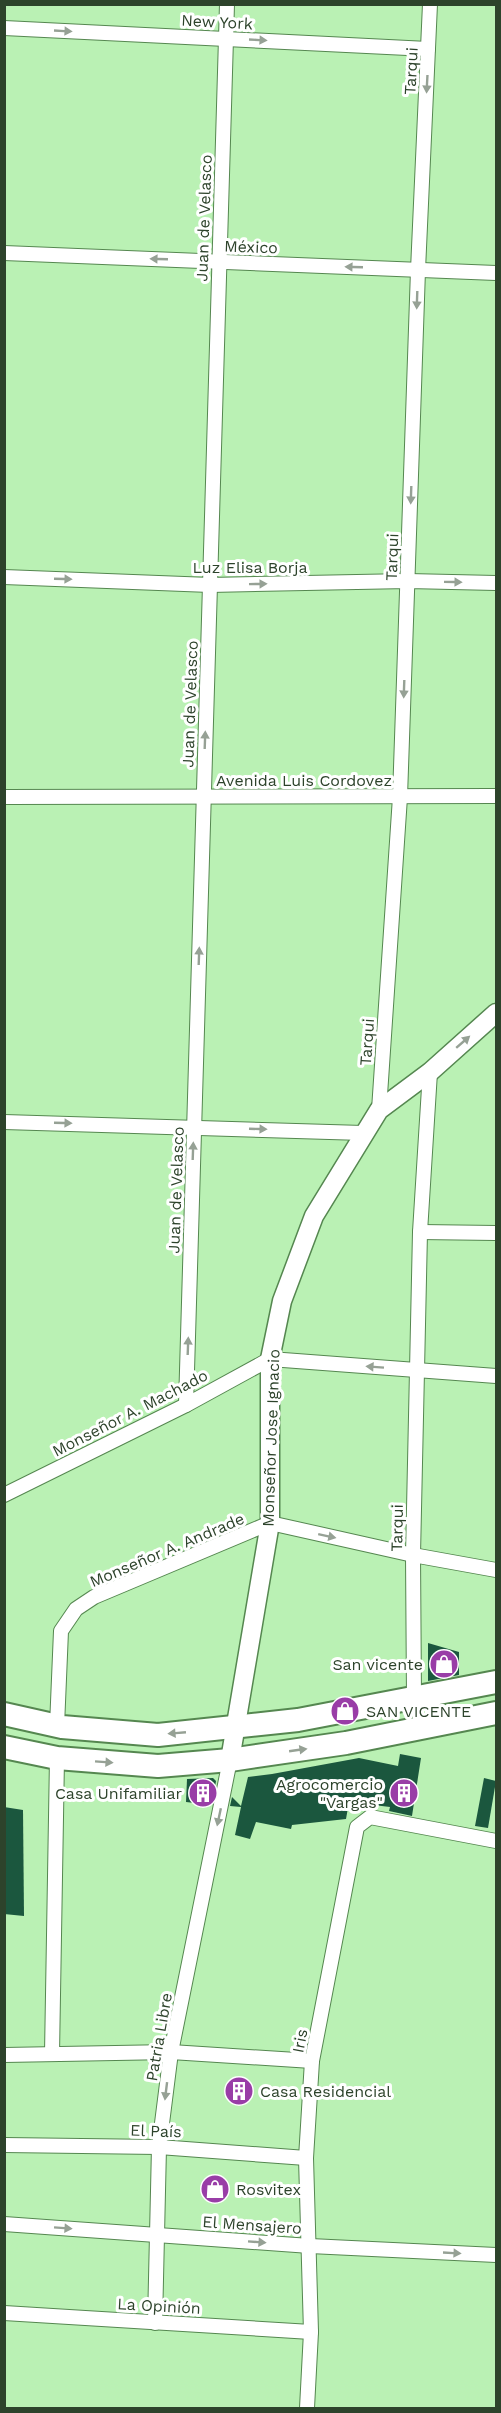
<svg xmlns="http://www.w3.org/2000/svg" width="501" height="2413" font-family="'Work Sans',sans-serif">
<rect width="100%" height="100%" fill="#baf1b4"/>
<g fill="#1b573e">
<polygon points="428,1643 459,1652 459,1675 428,1681"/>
<polygon points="400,1754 421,1758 412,1816 389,1811 390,1807 349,1802 346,1819 292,1825 291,1829 256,1822 250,1839 235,1835 241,1807 230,1806 232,1797 241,1806 248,1777 272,1774 359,1758 398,1766"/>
<polygon points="213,1778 216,1781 212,1805 186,1802 187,1779"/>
<polygon points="484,1778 496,1781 488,1828 475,1826"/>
<polygon points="4,1807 23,1810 24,1916 4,1914"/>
</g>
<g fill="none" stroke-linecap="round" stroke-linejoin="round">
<g stroke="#558750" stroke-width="16">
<g id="minor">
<polyline points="4,28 428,49"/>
<polyline points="4,253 496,273"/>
<polyline points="4,577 210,585 408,581 496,583"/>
<polyline points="4,797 496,796"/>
<polyline points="379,1110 400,797 418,270 430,4"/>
<polyline points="4,1122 363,1133"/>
<polyline points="420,1232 496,1233"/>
<polyline points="186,1405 227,4"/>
<polyline points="4,1495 186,1405 270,1359 496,1376"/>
<polyline points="414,1698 413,1555 420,1232 430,1072"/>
<polyline points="57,1726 61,1631 76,1609 94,1597 270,1523 413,1555 496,1570"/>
<polyline points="52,2054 57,1758"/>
<polyline points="4,2055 171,2052 312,2061"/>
<polyline points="4,2145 159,2147 306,2158"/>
<polyline points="4,2224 310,2246 496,2255"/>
<polyline points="4,2313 311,2332"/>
<polyline points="155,2323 159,2147 171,2052 230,1760"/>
<polyline points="307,2408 311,2332 306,2158 312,2061 357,1827 370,1817 496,1841"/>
</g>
</g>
<g stroke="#558750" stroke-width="21">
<polyline id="tertiary" points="230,1760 270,1523 270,1359 282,1301 314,1216 379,1110 430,1072 496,1013"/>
</g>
<g stroke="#558750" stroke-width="26">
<g id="primary">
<polyline points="4,1714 62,1727 158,1735 298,1720 496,1682"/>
<polyline points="4,1747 57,1758 158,1766 230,1760 346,1743 496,1713"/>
</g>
</g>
<use href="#minor" stroke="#fff" stroke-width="14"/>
<use href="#tertiary" stroke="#fff" stroke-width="18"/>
<use href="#primary" stroke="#fff" stroke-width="22"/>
</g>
<defs><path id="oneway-solid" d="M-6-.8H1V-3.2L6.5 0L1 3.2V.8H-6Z" transform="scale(1.5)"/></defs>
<g fill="#96a195">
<use href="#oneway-solid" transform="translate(63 31) rotate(3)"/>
<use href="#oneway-solid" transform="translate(258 40) rotate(3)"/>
<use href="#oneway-solid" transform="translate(427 84) rotate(93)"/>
<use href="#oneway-solid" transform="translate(159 259) rotate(-178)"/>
<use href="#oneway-solid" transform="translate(354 267) rotate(-178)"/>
<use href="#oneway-solid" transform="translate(417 300) rotate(92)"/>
<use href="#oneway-solid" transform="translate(411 495) rotate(92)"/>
<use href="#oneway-solid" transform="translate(63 579) rotate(2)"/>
<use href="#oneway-solid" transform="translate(453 582) rotate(1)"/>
<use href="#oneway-solid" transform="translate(258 584) rotate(-1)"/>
<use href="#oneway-solid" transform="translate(404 689) rotate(92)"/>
<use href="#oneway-solid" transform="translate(205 740) rotate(-88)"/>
<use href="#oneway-solid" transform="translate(199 956) rotate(-88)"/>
<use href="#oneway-solid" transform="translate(463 1042) rotate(-41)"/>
<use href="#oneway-solid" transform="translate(63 1123) rotate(2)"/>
<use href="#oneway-solid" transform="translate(258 1129) rotate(2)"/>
<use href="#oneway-solid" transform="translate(193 1151) rotate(-88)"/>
<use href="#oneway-solid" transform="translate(188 1346) rotate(-88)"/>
<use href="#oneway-solid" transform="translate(375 1367) rotate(-176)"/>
<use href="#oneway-solid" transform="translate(327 1536) rotate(12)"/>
<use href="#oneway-solid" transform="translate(177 1733) rotate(175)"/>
<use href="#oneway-solid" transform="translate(298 1750) rotate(-8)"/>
<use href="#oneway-solid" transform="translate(104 1762) rotate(4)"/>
<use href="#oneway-solid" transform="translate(219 1817) rotate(102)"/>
<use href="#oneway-solid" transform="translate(166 2091) rotate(97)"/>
<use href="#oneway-solid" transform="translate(63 2228) rotate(4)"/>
<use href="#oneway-solid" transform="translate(257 2242) rotate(4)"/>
<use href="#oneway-solid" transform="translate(452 2253) rotate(3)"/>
</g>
<defs>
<g id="shop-disc" transform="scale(1.5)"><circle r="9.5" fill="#993da7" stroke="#fff"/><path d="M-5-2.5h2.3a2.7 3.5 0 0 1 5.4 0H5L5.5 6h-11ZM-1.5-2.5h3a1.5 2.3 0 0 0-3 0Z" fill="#fff"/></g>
<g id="building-disc" transform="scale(1.5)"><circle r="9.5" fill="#993da7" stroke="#fff"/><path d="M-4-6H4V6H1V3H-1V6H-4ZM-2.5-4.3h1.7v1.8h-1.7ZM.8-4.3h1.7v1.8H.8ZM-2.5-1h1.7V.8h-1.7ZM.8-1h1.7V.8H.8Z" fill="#fff"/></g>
</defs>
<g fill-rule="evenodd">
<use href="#shop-disc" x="444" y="1664"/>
<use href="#shop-disc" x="345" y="1711"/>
<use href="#building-disc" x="203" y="1793"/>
<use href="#building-disc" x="404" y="1793"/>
<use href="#building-disc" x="239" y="2091"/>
<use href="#shop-disc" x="215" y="2189"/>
</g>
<g text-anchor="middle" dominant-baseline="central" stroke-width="6" stroke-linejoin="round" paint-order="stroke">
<g font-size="16" fill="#2d432b" stroke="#fff">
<text transform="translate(217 22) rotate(3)">New York</text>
<text transform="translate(411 71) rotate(-87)">Tarqui</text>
<text transform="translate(204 218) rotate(-88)">Juan de Velasco</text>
<text transform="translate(251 247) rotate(2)">México</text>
<text transform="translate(392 557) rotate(-88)">Tarqui</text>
<text x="250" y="567">Luz Elisa Borja</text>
<text transform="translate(190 704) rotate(-88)">Juan de Velasco</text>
<text x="304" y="780">Avenida Luis Cordovez</text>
<text transform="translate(367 1042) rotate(-86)">Tarqui</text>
<text transform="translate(176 1190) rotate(-88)">Juan de Velasco</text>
<text transform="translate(130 1413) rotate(-27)">Monseñor A. Machado</text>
<text transform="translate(271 1438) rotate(-88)">Monseñor Jose Ignacio</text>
<text transform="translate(397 1528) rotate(-89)">Tarqui</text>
<text transform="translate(167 1550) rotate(-23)">Monseñor A. Andrade</text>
<text transform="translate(159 2037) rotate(-80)">Patria Libre</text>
<text transform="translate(300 2041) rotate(-79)">Iris</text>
<text transform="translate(156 2131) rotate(2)">El País</text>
<text transform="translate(252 2225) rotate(4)">El Mensajero</text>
<text transform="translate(159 2306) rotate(3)">La Opinión</text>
</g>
<g font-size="16" fill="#2d432b" stroke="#fff" text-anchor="end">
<text x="423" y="1664">San vicente</text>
<text x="366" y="1711" text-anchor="start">SAN VICENTE</text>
<text x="383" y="1784">Agrocomercio<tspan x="383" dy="18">"Vargas"</tspan></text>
<text x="182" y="1793">Casa Unifamiliar</text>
<text x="260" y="2091" text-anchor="start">Casa Residencial</text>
<text x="236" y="2189" text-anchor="start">Rosvitex</text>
</g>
</g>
<rect width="501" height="2413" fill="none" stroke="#2d432b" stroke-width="12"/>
</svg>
